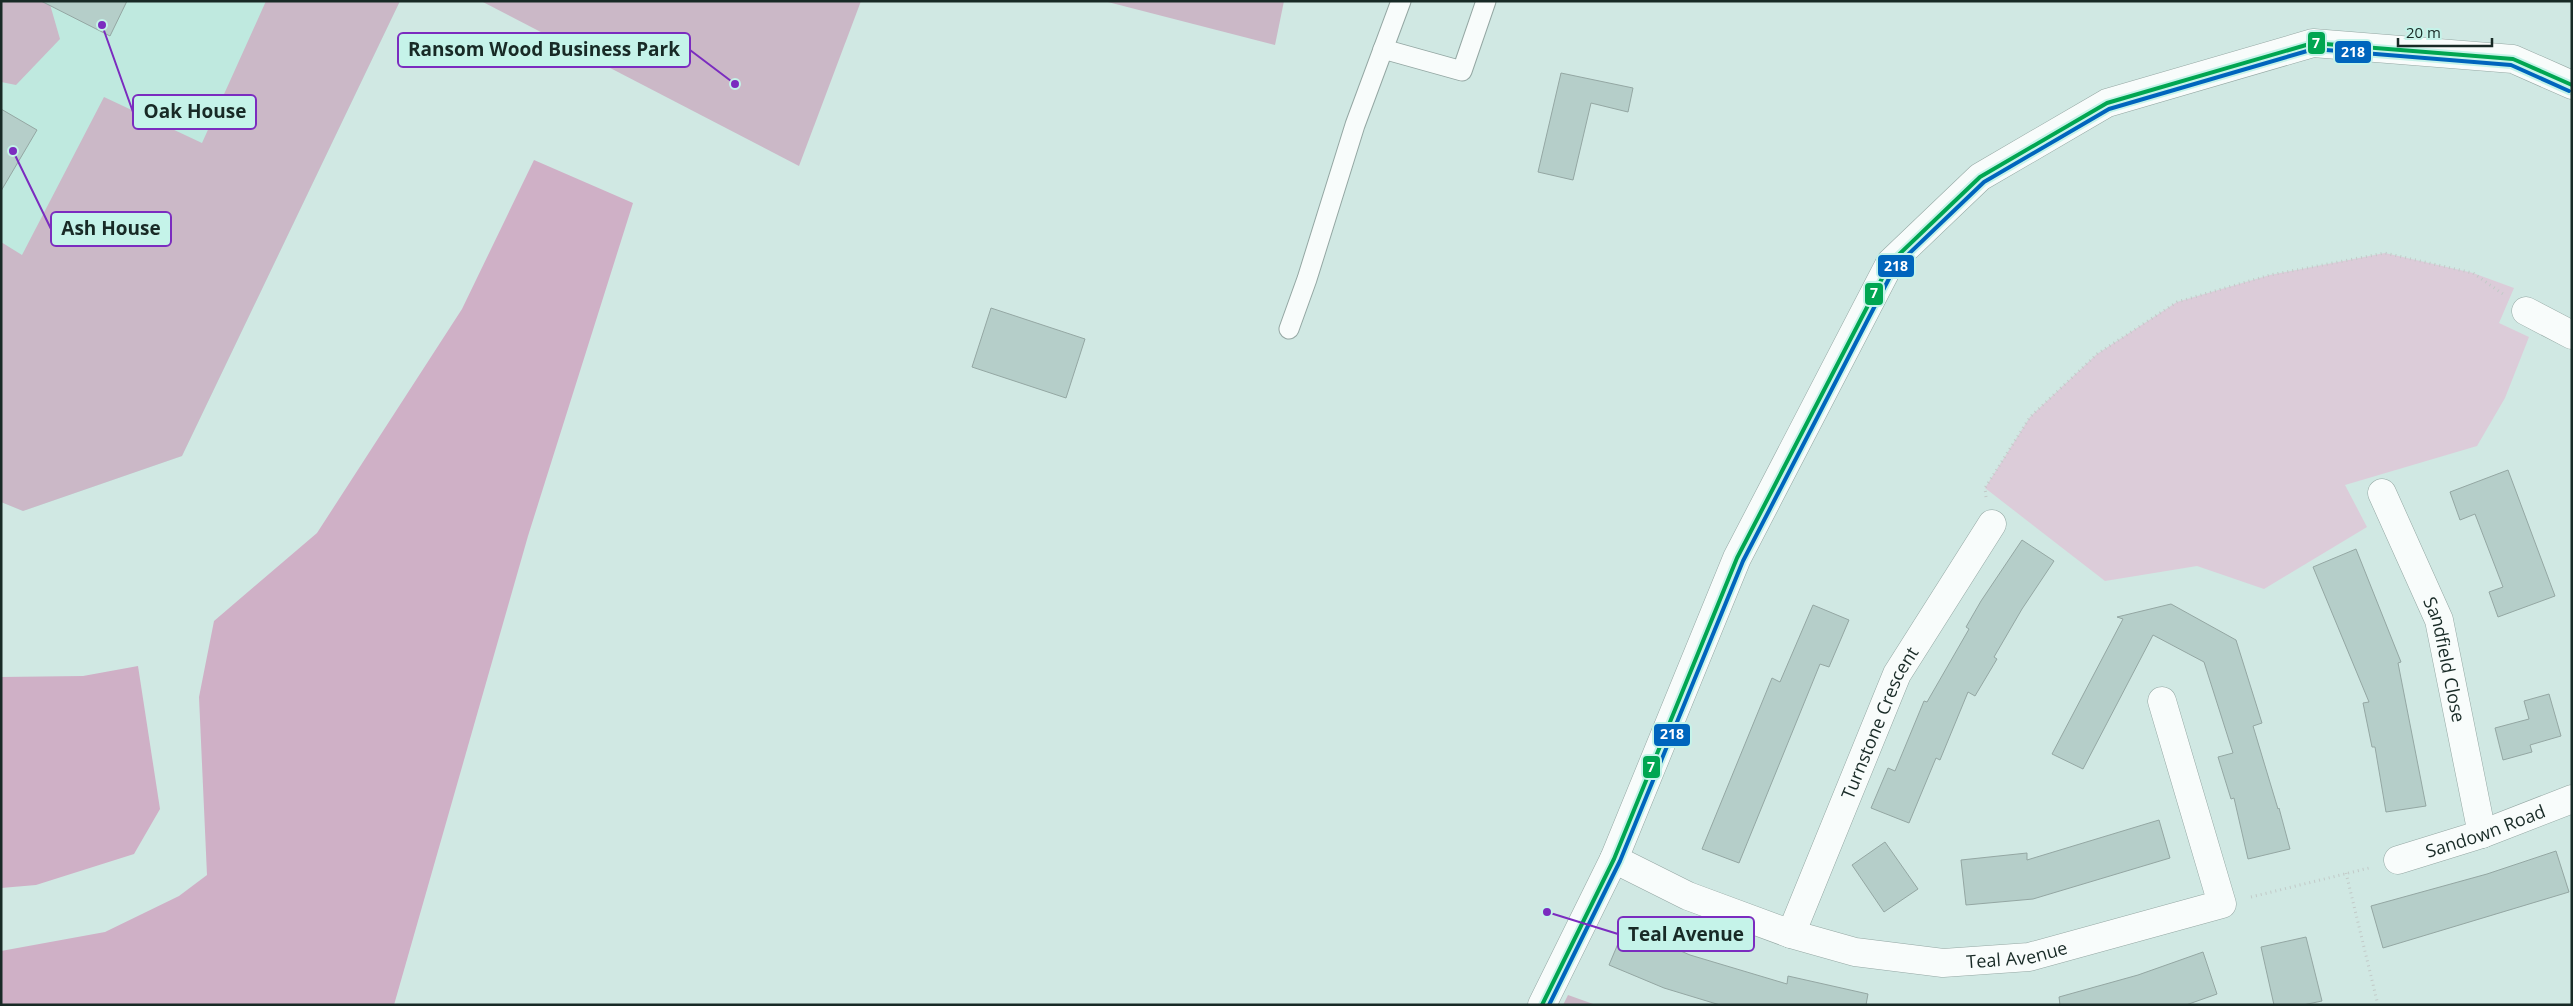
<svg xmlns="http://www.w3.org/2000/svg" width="2573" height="1006" font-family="'Open Sans',sans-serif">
<rect width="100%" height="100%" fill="#d0e8e3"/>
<polygon fill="#bfe9df" points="1,1 400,1 182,456 23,511 1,502"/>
<polygon fill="#dcccd9" points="2385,253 2473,273 2514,288 2499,323 2529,337 2505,398 2477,446 2345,485 2367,527 2264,589 2197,566 2105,581 1985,488 2030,417 2097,354 2177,302 2270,275"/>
<g fill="#cbb8c7">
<polygon points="1,1 49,1 60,39 16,85 1,82"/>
<polygon points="266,1 400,1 182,456 23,511 1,502 1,242 22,255 104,97 202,143"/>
<polygon points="481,1 861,1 799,166"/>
<polygon points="1104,1 1284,1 1275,45"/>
<polygon points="1568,995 1596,1005 1563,1005"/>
</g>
<g fill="#cfb0c6">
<polygon points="534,160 633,203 528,536 394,1005 1,1005 1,951 105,932 179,896 207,875 199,697 214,621 317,533 462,309"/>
<polygon points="138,666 160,809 134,854 36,885 1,888 1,677 83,676"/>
</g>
<g fill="#b5cec9" stroke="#94a7a3">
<polygon points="41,1 127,1 110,36"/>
<polygon points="1561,73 1633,88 1628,112 1591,103 1573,180 1538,172"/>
<polygon points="1,109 37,130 1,191"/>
<polygon points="991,308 1085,339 1066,398 972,367"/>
<polygon points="2508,470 2555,596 2498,617 2489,592 2503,587 2475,514 2460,520 2450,492"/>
<polygon points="2022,540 2054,561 2022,609 1994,657 1997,659 1975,696 1968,692 1940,760 1936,758 1909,823 1871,808 1888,768 1895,771 1924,701 1927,702 1969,629 1966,627 1981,601"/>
<polygon points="2356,549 2401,662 2398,663 2426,806 2386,812 2375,747 2372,747 2363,703 2369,702 2313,567"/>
<polygon points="2171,604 2236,640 2262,723 2253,726 2278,809 2279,808 2290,849 2248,859 2234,798 2231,799 2218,757 2233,753 2204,662 2153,635 2083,769 2052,754 2123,619 2117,617"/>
<polygon points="1813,605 1849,620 1829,667 1820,664 1739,863 1702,849 1772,678 1780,682"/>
<polygon points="2549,694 2561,736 2530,745 2532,752 2503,760 2495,728 2529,719 2524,701"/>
<polygon points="2159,820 2170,858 2033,899 1966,905 1961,860 2027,853 2027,860"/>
<polygon points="1885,842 1918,889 1884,912 1852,865"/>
<polygon points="2556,851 2569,892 2383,948 2371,906 2487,874"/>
<polygon points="1625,927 1690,955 1787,984 1788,976 1868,994 1866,1005 1720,1005 1664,988 1609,965"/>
<polygon points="2306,937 2322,1001 2303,1005 2274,1005 2261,947"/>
<polygon points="2203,952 2217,994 2186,1005 2060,1005 2059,997 2138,975"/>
</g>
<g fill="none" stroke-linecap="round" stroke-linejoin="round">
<g stroke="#94a7a3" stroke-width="21">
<g id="lane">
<polyline points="1383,49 1462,71 1486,1"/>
<polyline points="1289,329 1307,279 1355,125 1401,1"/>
</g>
</g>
<g stroke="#94a7a3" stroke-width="29">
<g id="street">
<polyline points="2526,311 2572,335"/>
<path id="s1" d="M2382 493 2439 620 2482 834"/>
<path id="s2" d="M1614 859 1688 896 1791 934 1855 952 1943 963 2029 957 2222 904 2162 701"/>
<path id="s3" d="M2398 860 2482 834 2572 799"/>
<path id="s4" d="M1791 934 1897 674 1992 524"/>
</g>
</g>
<g stroke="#94a7a3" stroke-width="29">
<polyline id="secondary" points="1542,1005 1614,859 1737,558 1890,263 1980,177 2107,103 2313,43 2513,59 2572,85"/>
</g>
<g stroke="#c2cac8" stroke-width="3" stroke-dasharray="1 4" stroke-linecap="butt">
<polyline points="1986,497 1985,488 2030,417 2097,354 2177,302 2270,275 2385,253 2473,273 2503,294"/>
<polyline points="2346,873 2378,1005"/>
<polyline points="2251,897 2369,868"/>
</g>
<use href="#lane" stroke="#f8fcfb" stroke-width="19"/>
<use href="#street" stroke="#f8fcfb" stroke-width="28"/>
<use href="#secondary" stroke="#f8fcfb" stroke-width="28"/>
<g stroke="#c5f3e9" stroke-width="8">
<polyline id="bus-1" points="1542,1005 1614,859 1737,558 1890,263 1980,177 2107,103 2313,43 2513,59 2572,85"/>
</g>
<g stroke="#c5f3e9" stroke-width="8">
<polyline id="bus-2" points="1549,1005 1620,861 1743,561 1895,267 1984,182 2109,109 2314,49 2511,65 2569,91"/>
</g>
<use href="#bus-1" stroke="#00a651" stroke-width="4"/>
<use href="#bus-2" stroke="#0065bd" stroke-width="4"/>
</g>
<g text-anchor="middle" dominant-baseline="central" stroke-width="4" stroke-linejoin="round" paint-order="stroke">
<g font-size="18" fill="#182a26" stroke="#c5f3e9">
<text stroke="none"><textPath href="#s1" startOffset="179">Sandfield Close</textPath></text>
<text stroke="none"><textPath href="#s4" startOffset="229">Turnstone Crescent</textPath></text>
<text stroke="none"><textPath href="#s3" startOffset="92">Sandown Road</textPath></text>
<text stroke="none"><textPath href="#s2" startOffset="422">Teal Avenue</textPath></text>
</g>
</g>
<path fill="none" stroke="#7b2cbf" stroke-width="2" d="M735 84L690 50M102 25L133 112M13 151L51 229M1547 912L1618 934"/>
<g fill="#7b2cbf" stroke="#c5f3e9" stroke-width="2">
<circle cx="735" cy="84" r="5"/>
<circle cx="102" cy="25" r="5"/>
<circle cx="13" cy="151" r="5"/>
<circle cx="1547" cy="912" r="5"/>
</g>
<g fill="#c5f3e9" stroke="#7b2cbf" stroke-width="2">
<rect x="398" y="33" width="292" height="34" rx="5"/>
<rect x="133" y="95" width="123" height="34" rx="5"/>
<rect x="51" y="212" width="120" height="34" rx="5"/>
<rect x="1618" y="917" width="136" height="34" rx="5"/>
</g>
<g font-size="19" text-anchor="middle" font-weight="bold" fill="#182a26">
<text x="544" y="56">Ransom Wood Business Park</text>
<text x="195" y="118">Oak House</text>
<text x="111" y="235">Ash House</text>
<text x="1686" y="941">Teal Avenue</text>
</g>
<g stroke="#c5f3e9" stroke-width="2">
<rect x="2307" y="31" width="19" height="24" rx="5" fill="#00a651"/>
<rect x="2334" y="40" width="38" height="24" rx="5" fill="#0065bd"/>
<rect x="1877" y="254" width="38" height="24" rx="5" fill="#0065bd"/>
<rect x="1864" y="282" width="20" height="24" rx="5" fill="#00a651"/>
<rect x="1653" y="723" width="38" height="24" rx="5" fill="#0065bd"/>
<rect x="1642" y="755" width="19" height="24" rx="5" fill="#00a651"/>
</g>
<g font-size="14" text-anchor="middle" font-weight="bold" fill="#fff">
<text x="2316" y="48">7</text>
<text x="2353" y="57">218</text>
<text x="1896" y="271">218</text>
<text x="1874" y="298">7</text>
<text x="1672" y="739">218</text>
<text x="1651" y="772">7</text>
</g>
<rect width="2573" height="1006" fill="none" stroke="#182a26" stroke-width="5"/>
<path d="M2398 38v8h94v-8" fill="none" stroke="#182a26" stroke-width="2.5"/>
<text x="2406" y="38" font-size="15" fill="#182a26" stroke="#c5f3e9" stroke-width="4" paint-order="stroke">20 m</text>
</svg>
